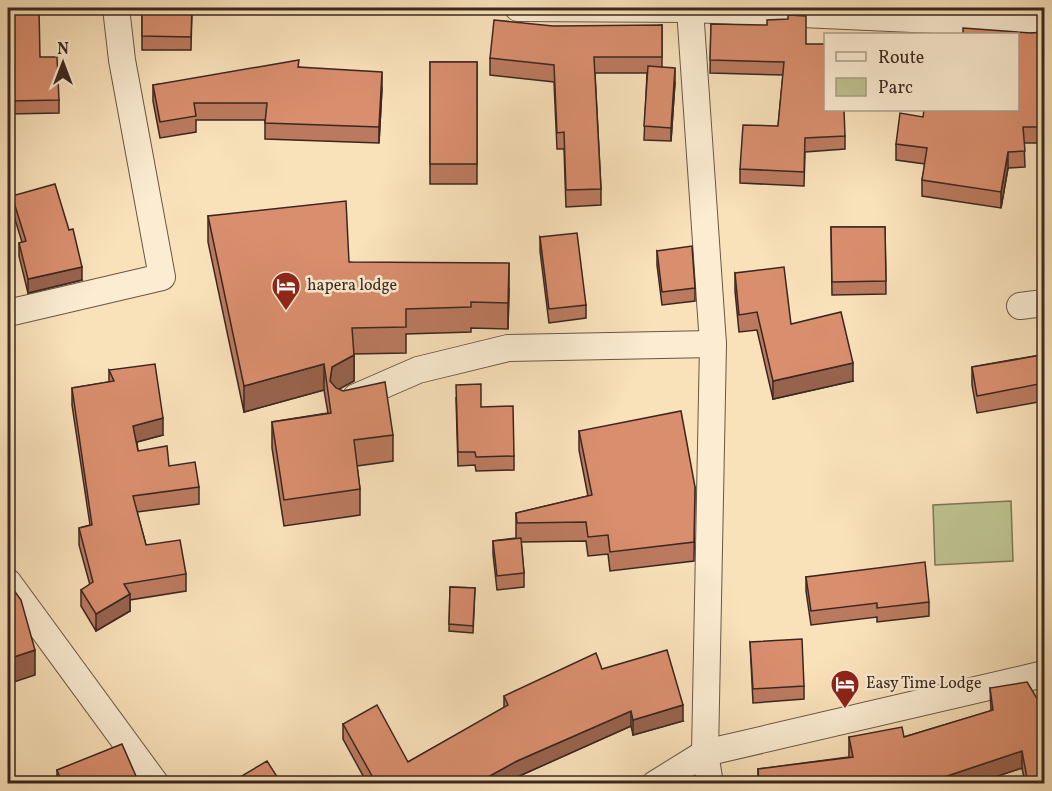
<svg xmlns="http://www.w3.org/2000/svg" width="1052" height="791" font-family="Vollkorn,serif">
<rect width="100%" height="100%" fill="#f9e1ba"/>
<filter id="stains"><feTurbulence type="fractalNoise" baseFrequency=".00333" numOctaves="4"/><feColorMatrix values="0 0 0 0 .2 0 0 0 0 .09 0 0 0 0 .02 0 0 0 .5 -.17"/></filter>
<radialGradient id="worn" r=".72"><stop offset=".6" stop-color="#630" stop-opacity="0"/><stop offset="1" stop-color="#630" stop-opacity=".3"/></radialGradient>
<polygon fill="#bdc390" stroke="#7c7558" stroke-width="1.5" points="1011,501 1013,561 935,565 933,505"/>
<g fill="none" stroke-linecap="round" stroke-linejoin="round">
<g stroke="#6a5646" stroke-width="28">
<g id="minor">
<polyline points="518,8 690,9 1044,25"/>
<polyline points="690,9 713,344 705,753 710,784"/>
<polyline points="1020,306 1044,303"/>
<polyline points="8,313 162,277 122,60 116,8"/>
<polyline points="356,397 418,370 508,348 713,344"/>
<polyline points="8,582 156,784"/>
<polyline points="655,784 705,753 1044,674"/>
</g>
</g>
<use href="#minor" stroke="#fbecd2" stroke-width="26"/>
</g>
<g fill="#bb7a5f" stroke="#3b2720" stroke-width="1.5">
<polygon points="8,8 40,57 59,100 59,113 8,114"/>
<polygon points="142,8 192,8 191,50 142,50"/>
<polygon points="711,24 806,44 845,136 845,149 805,152 804,186 740,183 740,169 778,126 783,75 710,73"/>
<polygon points="662,25 662,67 675,82 671,141 644,140 647,73 595,73 601,189 601,205 566,207 564,149 557,149 554,82 490,75 490,58"/>
<polygon points="1044,32 1044,143 1024,143 1025,167 1008,168 1001,208 922,196 922,180 925,164 896,160 896,144 923,117 1017,110 1031,33"/>
<rect x="430" y="62" width="47" height="122"/>
<polygon points="299,67 382,88 379,143 265,139 265,120 196,120 196,132 160,138 153,101 153,85"/>
<polygon points="12,196 82,280 28,293 19,256 19,243 22,242 12,210"/>
<polygon points="208,216 349,262 509,289 508,329 471,328 471,332 406,334 406,353 354,354 354,381 338,389 393,435 393,461 357,466 360,489 360,515 284,526 272,448 272,422 328,413 324,390 244,412 208,242"/>
<polygon points="831,227 885,227 886,294 832,295"/>
<polygon points="540,237 586,305 586,318 549,323 540,251"/>
<polygon points="657,251 695,288 695,301 662,305 657,265"/>
<polygon points="735,273 791,324 853,381 773,399 757,330 739,332 735,291"/>
<polygon points="1044,300 1044,401 977,413 972,385 972,367 1040,355 1038,319 1038,301"/>
<polygon points="109,370 163,435 137,442 138,451 169,466 199,487 199,504 137,512 146,545 186,574 186,591 130,600 130,611 96,631 81,606 81,590 90,585 79,545 79,528 90,525 72,405 72,388 109,382"/>
<polygon points="456,398 481,407 514,456 514,470 476,471 475,465 458,466"/>
<polygon points="579,431 695,487 694,561 610,571 608,554 588,556 586,541 521,542 524,573 524,587 497,590 493,554 493,541 516,538 516,513 588,496 579,450"/>
<polygon points="806,577 929,602 929,616 877,622 877,617 811,625 806,591"/>
<polygon points="450,587 475,588 473,633 449,631"/>
<polygon points="750,642 804,686 804,699 753,703"/>
<polygon points="602,669 683,721 633,735 631,726 517,777 505,783 367,783 343,739 343,724 408,762 504,708 504,696"/>
<polygon points="990,688 1041,705 1044,704 1044,783 1025,783 1022,768 977,783 758,783 758,769 849,757 849,737 904,737 991,711"/>
<polygon points="57,770 139,783 57,783"/>
</g>
<g fill="#98634d" stroke="#3b2720" stroke-width="1.5">
<polygon points="675,68 675,82 671,141 671,128"/>
<polygon points="382,72 382,88 379,143 379,127"/>
<polygon points="1008,152 1008,168 1001,208 1001,192"/>
<polygon points="509,263 509,289 508,329 508,303"/>
<polygon points="82,267 82,280 28,293 28,279"/>
<polygon points="354,355 354,381 332,393 330,407 330,381 332,367"/>
<polygon points="853,363 853,381 773,399 773,381"/>
<polygon points="324,364 324,390 244,412 244,386"/>
<polygon points="163,418 163,435 133,443 133,426"/>
<polygon points="130,594 130,611 96,631 96,614"/>
<polygon points="35,650 35,675 8,684 8,659"/>
<polygon points="683,705 683,721 633,735 633,720"/>
<polygon points="631,711 631,726 517,777 505,783 477,783 517,761"/>
<polygon points="1022,751 1022,768 977,783 926,783"/>
</g>
<g fill="#d98e6e" stroke="#3b2720" stroke-width="1.5">
<polygon points="8,8 39,8 40,57 57,57 59,100 8,101"/>
<polygon points="142,8 192,8 191,37 142,36"/>
<polygon points="788,15 806,16 806,44 825,44 825,110 844,110 845,136 805,138 804,172 740,169 743,125 778,126 784,62 710,60 711,24 767,25 767,20 788,19"/>
<polygon points="494,20 553,26 662,25 662,57 594,57 601,189 566,190 564,132 557,133 554,65 490,58"/>
<polygon points="963,28 1031,33 1044,32 1044,127 1023,127 1025,151 1008,152 1001,192 922,180 927,148 896,144 900,113 923,117 924,110 1017,110 1017,34 963,34"/>
<polygon points="299,60 298,67 382,72 379,127 265,123 267,103 194,103 196,116 160,122 153,85"/>
<rect x="430" y="62" width="47" height="102"/>
<polygon points="648,66 675,68 671,128 644,126"/>
<polygon points="55,184 69,230 73,229 82,267 28,279 19,243 26,241 12,196"/>
<polygon points="346,201 349,262 509,263 508,303 471,302 471,307 406,309 406,327 352,328 354,355 332,367 330,381 336,388 343,391 385,382 393,435 354,440 360,489 284,500 272,422 331,413 324,364 244,386 208,216"/>
<polygon points="831,227 885,227 886,281 832,282"/>
<polygon points="577,233 586,305 549,309 540,237"/>
<polygon points="692,246 695,288 662,292 657,251"/>
<polygon points="784,267 791,324 841,312 853,363 773,381 757,312 739,315 735,273"/>
<polygon points="1044,300 1044,383 977,396 972,367 1042,355 1038,301"/>
<polygon points="155,364 163,418 133,426 138,451 167,446 169,466 195,462 199,487 133,496 146,545 180,540 186,574 124,584 130,594 96,614 81,590 93,582 79,528 92,525 72,388 114,381 109,370"/>
<polygon points="481,384 481,407 513,406 514,456 476,457 475,452 458,452 456,385"/>
<polygon points="681,411 695,487 694,542 610,552 608,535 588,537 586,522 517,523 516,513 592,495 579,431"/>
<polygon points="521,538 524,573 497,576 493,541"/>
<polygon points="925,562 929,602 877,608 877,603 811,611 806,577"/>
<polygon points="8,582 21,600 35,650 8,659"/>
<polygon points="450,587 475,588 473,626 449,624"/>
<polygon points="802,639 804,686 753,689 750,642"/>
<polygon points="667,650 683,705 633,720 631,711 517,761 477,783 376,783 343,724 377,705 408,762 508,705 504,696 596,653 602,669"/>
<polygon points="1027,682 1041,705 1044,704 1044,775 1027,778 1022,751 926,783 759,783 758,769 853,757 849,737 902,727 904,737 993,710 990,688"/>
<polygon points="122,744 139,783 62,783 57,770"/>
<polygon points="267,761 281,783 230,783"/>
</g>
<defs>
<g id="hotel-pin" transform="scale(1.5)"><path d="M0 17L-7.5 6A9.5 9.5 0 1 1 7.5 6Z" fill="#8f2418" stroke="#fbecd2"/><path d="M-6-4.5h1.5V1H6V5H4.5V3h-9V5H-6ZM-4 0a1.8 1.8 0 1 1 3.6 0ZM.5 0V-2.5h3Q6-2.5 6 0Z" fill="#fff"/></g>
</defs>
<g fill-rule="evenodd">
<use href="#hotel-pin" x="286" y="286"/>
<use href="#hotel-pin" x="845" y="684"/>
</g>
<g text-anchor="middle" dominant-baseline="central" stroke-width="5" stroke-linejoin="round" paint-order="stroke">
<g font-size="16" fill="#3b2720" stroke="#fbecd2" text-anchor="start">
<text x="307" y="286">hapera lodge</text>
<text x="866" y="684">Easy Time Lodge</text>
</g>
</g>
<rect width="1052" height="791" fill="none" stroke="#f9e1ba" stroke-width="30"/>
<rect x="9" y="9" width="1034" height="773" fill="none" stroke="#3b2720" stroke-width="3"/>
<rect x="15" y="15" width="1022" height="761" fill="none" stroke="#3b2720" stroke-width="1.5"/>
<rect x="824" y="33" width="195" height="78" fill="#fbecd2" stroke="#ae9d8b" stroke-width="1.5"/>
<rect x="836" y="52" width="30" height="9" fill="#fbecd2" stroke="#ae9d8b" stroke-width="1.5"/>
<text x="878" y="63" font-size="18" fill="#3b2720">Route</text>
<rect x="836" y="78" width="30" height="18" fill="#bdc390" stroke="#ae9d8b" stroke-width="1.5"/>
<text x="878" y="93" font-size="18" fill="#3b2720">Parc</text>
<g transform="translate(63 63)" stroke="#fbecd2" stroke-width="4.5" paint-order="stroke">
<path d="M0-4.5L10 22L0 15L-10 22Z" fill="#3b2720"/>
<text y="-9" font-size="16" font-weight="bold" text-anchor="middle" fill="#3b2720">N</text>
</g>
<rect width="100%" height="100%" filter="url(#stains)"/>
<rect width="100%" height="100%" fill="url(#worn)"/>
</svg>
